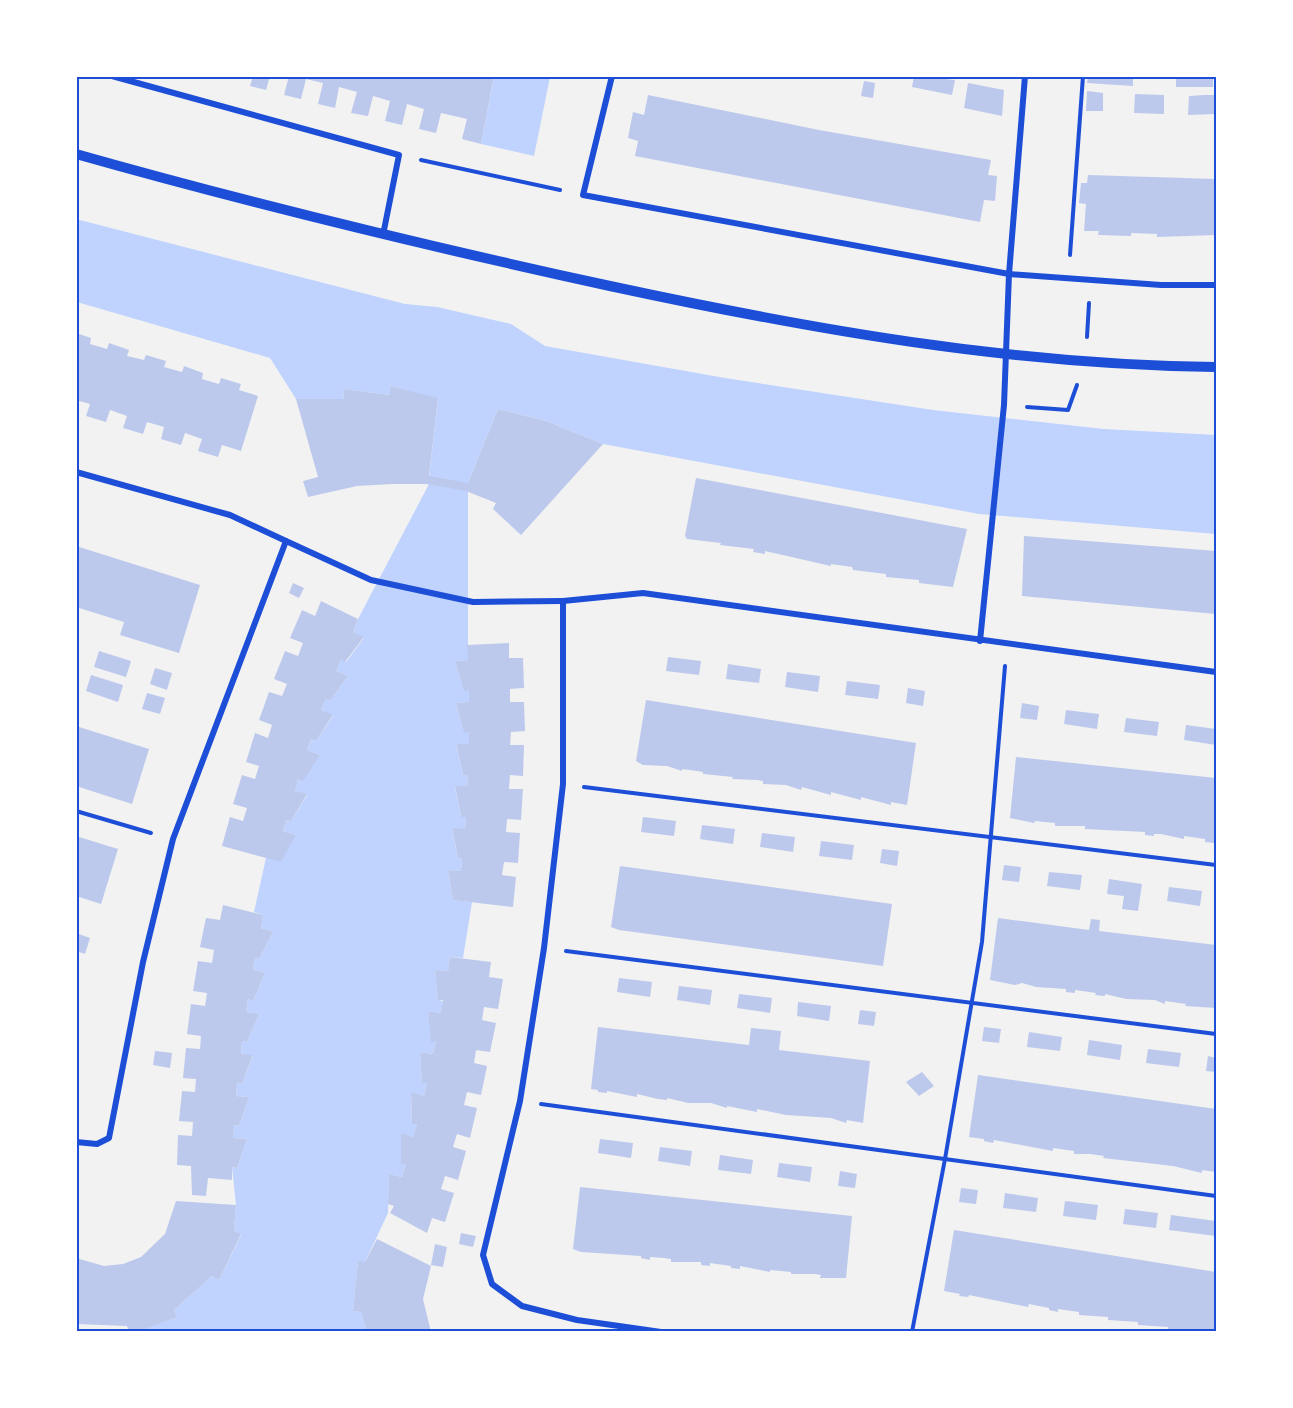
<svg xmlns="http://www.w3.org/2000/svg" width="1293" height="1408" font-family="'Alegreya Sans',sans-serif">
<rect width="100%" height="100%" fill="#f2f2f2"/>
<g fill="#bfd3fe">
<polygon points="494,77 550,77 534,156 481,144"/>
<polygon points="76,219 405,304 437,307 511,324 545,346 725,378 933,410 1104,429 1216,435 1216,534 979,514 603,444 546,421 498,409 468,483 468,660 455,661 464,690 469,690 469,702 456,703 464,732 469,732 469,744 456,745 463,775 468,775 467,786 455,787 461,817 466,817 465,829 452,829 458,858 462,859 461,871 448,870 453,900 472,902 463,958 450,957 448,971 435,970 438,1000 443,1001 441,1013 428,1011 433,1041 436,1042 433,1054 420,1052 422,1083 427,1083 424,1096 411,1093 412,1123 417,1124 413,1137 401,1134 401,1164 406,1165 402,1177 389,1174 388,1213 365,1262 358,1262 353,1311 361,1312 367,1331 138,1331 177,1317 174,1310 212,1276 219,1280 241,1235 234,1231 236,1205 232,1167 237,1168 247,1139 233,1138 234,1125 239,1126 249,1097 236,1096 237,1083 242,1084 253,1056 241,1054 242,1041 247,1042 259,1014 246,1012 248,999 253,1001 265,973 253,970 255,958 259,959 273,932 261,928 263,915 254,912 266,858 296,835 283,831 286,820 291,821 307,795 295,791 298,779 320,755 307,750 311,739 316,741 333,716 321,710 326,699 330,701 348,676 336,671 341,660 346,662 364,638 353,632 358,619 428,486 438,399 390,386 390,395 343,389 344,399 296,399 270,358 77,302"/>
</g>
<g fill="#bdc9ec">
<polygon points="253,76 270,76 266,90 250,86"/>
<polygon points="289,76 494,76 481,144 462,139 467,119 441,113 436,133 419,129 424,109 407,104 402,125 385,121 390,101 373,96 368,116 351,113 357,92 339,87 335,108 318,104 323,83 306,79 301,99 284,95"/>
<polygon points="914,76 955,80 952,95 912,87"/>
<polygon points="1088,76 1133,76 1133,86 1087,83"/>
<rect x="1176" y="76" width="37" height="11"/>
<polygon points="864,81 875,83 873,98 861,96"/>
<polygon points="968,83 1004,90 1002,116 964,108"/>
<polygon points="1087,91 1103,93 1103,111 1086,111"/>
<polygon points="1135,94 1164,95 1164,114 1134,113"/>
<polygon points="648,95 819,130 991,160 988,175 997,176 995,201 984,200 980,222 635,156 638,141 628,138 633,112 644,115"/>
<polygon points="1204,95 1216,95 1216,114 1188,115 1189,96"/>
<polygon points="1088,175 1216,179 1216,235 1157,237 1157,234 1131,233 1131,236 1098,235 1099,231 1084,231 1086,204 1079,203 1081,183 1087,183"/>
<polygon points="76,333 91,338 90,344 107,349 109,343 129,350 127,356 144,360 146,355 166,361 164,367 182,372 184,366 203,373 202,379 219,384 221,378 241,384 239,390 258,396 241,451 222,445 218,457 198,451 202,439 185,433 181,445 161,439 164,427 147,422 143,434 123,428 127,416 110,410 106,422 86,416 90,404 76,400"/>
<polygon points="390,386 438,398 429,476 468,483 498,409 546,421 603,444 521,535 493,509 496,503 466,491 428,484 392,484 357,486 308,497 303,481 318,477 296,399 344,399 343,389 390,395"/>
<polygon points="696,478 967,529 953,587 919,583 919,580 886,577 886,574 853,570 852,567 831,564 831,566 765,551 765,554 753,552 754,549 720,545 721,543 687,539 685,536"/>
<polygon points="1024,536 1216,551 1216,614 1022,596"/>
<polygon points="76,546 200,585 179,653 120,635 124,622 76,607"/>
<polygon points="293,583 304,588 299,598 289,593"/>
<polygon points="321,601 358,619 353,632 364,637 345,662 341,660 336,671 348,676 330,701 326,699 321,710 333,715 316,741 311,739 307,750 320,755 303,781 298,779 295,791 307,794 291,821 286,820 283,831 296,835 281,862 222,846 230,817 243,821 247,808 233,804 242,775 255,779 259,766 246,762 255,733 268,738 272,725 259,720 269,692 282,696 287,684 274,679 285,651 298,656 303,643 290,638 302,610 315,616"/>
<polygon points="509,643 509,658 523,658 524,688 510,689 510,702 524,702 525,731 511,732 510,745 524,745 523,776 510,775 509,789 523,789 521,820 507,819 506,832 520,833 518,863 504,862 502,875 516,877 513,907 453,900 448,870 461,871 462,859 458,858 452,828 465,829 466,817 461,817 455,786 467,786 468,775 463,775 456,744 469,744 469,732 464,733 456,703 469,702 469,690 464,691 455,661 468,660 467,645"/>
<polygon points="99,651 131,661 126,677 94,667"/>
<polygon points="668,657 701,661 699,675 666,671"/>
<polygon points="728,664 761,669 759,683 726,679"/>
<polygon points="155,668 172,673 167,690 150,684"/>
<polygon points="787,672 820,676 818,692 785,687"/>
<polygon points="91,675 123,685 118,702 86,691"/>
<polygon points="847,681 880,685 878,699 845,695"/>
<polygon points="908,688 925,691 923,706 906,703"/>
<polygon points="147,693 165,698 160,714 142,709"/>
<polygon points="646,700 916,743 907,805 891,802 891,805 861,797 861,800 831,792 831,795 802,787 801,790 786,785 763,784 763,781 757,780 732,779 733,777 703,774 703,772 697,771 682,769 682,771 667,766 643,765 636,761"/>
<polygon points="1022,703 1039,706 1037,720 1020,718"/>
<polygon points="1066,710 1099,714 1097,729 1064,724"/>
<polygon points="1126,718 1159,722 1157,736 1124,732"/>
<polygon points="1186,725 1216,729 1216,745 1184,740"/>
<polygon points="76,726 149,749 132,804 76,786"/>
<polygon points="1016,757 1216,778 1216,840 1214,843 1205,842 1205,839 1184,836 1184,839 1161,834 1154,834 1154,836 1145,835 1145,832 1085,829 1085,826 1055,826 1055,823 1035,821 1034,823 1010,818"/>
<polygon points="643,817 676,821 674,836 641,832"/>
<polygon points="702,825 735,829 733,844 700,839"/>
<polygon points="762,833 795,837 793,852 760,847"/>
<polygon points="76,836 118,849 101,904 76,896"/>
<polygon points="821,841 854,845 852,860 819,856"/>
<polygon points="882,849 899,851 897,866 880,863"/>
<polygon points="1004,865 1021,867 1019,882 1002,880"/>
<polygon points="620,866 892,904 883,966 619,930 611,927"/>
<polygon points="1049,872 1082,875 1080,890 1047,886"/>
<polygon points="1109,879 1142,884 1138,911 1122,909 1124,896 1107,894"/>
<polygon points="1169,887 1202,891 1200,906 1167,901"/>
<polygon points="223,905 263,915 261,928 273,932 259,959 255,958 253,970 265,973 253,1001 248,999 246,1012 259,1014 247,1042 242,1041 241,1054 253,1055 242,1084 237,1083 236,1096 249,1097 239,1126 234,1125 233,1138 247,1139 237,1168 232,1167 232,1180 208,1178 206,1196 192,1195 191,1166 177,1165 178,1135 192,1136 193,1122 179,1121 182,1091 195,1092 196,1079 183,1078 186,1048 200,1049 201,1036 187,1034 191,1004 205,1006 207,993 193,991 198,961 212,963 214,950 200,947 206,918 220,920"/>
<polygon points="998,918 1089,930 1091,919 1100,920 1099,931 1216,945 1216,1008 1185,1006 1186,1004 1165,1001 1165,1004 1155,1000 1126,999 1105,994 1105,996 1095,995 1096,993 1075,990 1075,993 1066,992 1066,989 1036,987 1022,983 1015,985 990,980"/>
<polygon points="76,933 90,938 85,954 76,951"/>
<polygon points="450,957 491,962 489,977 503,979 498,1009 484,1007 482,1020 496,1023 490,1052 476,1050 474,1063 487,1066 481,1095 467,1092 464,1105 477,1108 470,1138 457,1134 453,1147 466,1151 458,1180 445,1176 441,1189 454,1193 445,1222 432,1218 427,1233 390,1213 394,1206 388,1204 389,1174 402,1177 406,1165 401,1164 401,1133 413,1137 417,1124 412,1124 411,1092 424,1096 427,1083 422,1083 420,1052 433,1054 436,1042 431,1042 428,1011 441,1013 443,1000 438,1000 435,970 448,971"/>
<polygon points="619,978 652,982 650,997 617,992"/>
<polygon points="679,986 712,990 710,1005 677,1000"/>
<polygon points="739,994 772,998 770,1013 737,1008"/>
<polygon points="798,1002 831,1006 829,1021 797,1016"/>
<polygon points="860,1010 876,1012 874,1026 858,1024"/>
<polygon points="598,1027 749,1045 751,1028 781,1031 779,1050 870,1061 863,1123 847,1120 846,1123 831,1118 786,1115 757,1109 757,1112 727,1106 727,1108 711,1103 688,1103 667,1098 667,1100 658,1099 637,1094 637,1097 607,1091 607,1093 598,1092 598,1090 591,1089"/>
<polygon points="984,1027 1001,1029 999,1043 982,1041"/>
<polygon points="1029,1032 1062,1037 1060,1051 1027,1047"/>
<polygon points="1089,1040 1122,1045 1120,1060 1087,1055"/>
<polygon points="1148,1049 1181,1053 1179,1067 1146,1063"/>
<polygon points="155,1051 172,1053 170,1068 153,1065"/>
<polygon points="1208,1056 1216,1058 1216,1072 1206,1071"/>
<polygon points="922,1072 934,1086 919,1096 906,1082"/>
<polygon points="978,1075 1216,1109 1216,1172 1202,1170 1202,1173 1173,1166 1103,1158 1104,1156 1090,1154 1074,1154 1074,1151 1053,1148 1053,1151 994,1140 993,1143 984,1141 984,1139 969,1137"/>
<polygon points="600,1139 633,1143 631,1158 598,1153"/>
<polygon points="660,1147 692,1151 690,1166 658,1161"/>
<polygon points="720,1155 753,1160 751,1174 718,1170"/>
<polygon points="779,1163 812,1167 810,1182 777,1177"/>
<polygon points="840,1171 857,1174 855,1188 838,1186"/>
<polygon points="580,1187 852,1216 846,1278 820,1278 821,1275 815,1274 791,1274 791,1272 770,1270 770,1272 740,1266 740,1269 731,1268 731,1266 710,1263 710,1266 701,1265 701,1262 671,1262 671,1259 664,1258 650,1257 650,1260 641,1258 641,1256 581,1252 573,1249"/>
<polygon points="961,1188 978,1190 976,1204 959,1202"/>
<polygon points="1005,1193 1038,1198 1036,1212 1003,1208"/>
<polygon points="176,1201 236,1205 234,1231 241,1234 219,1280 212,1276 174,1310 177,1317 137,1332 129,1332 127,1326 76,1324 76,1258 104,1266 123,1264 141,1257 165,1234"/>
<polygon points="1065,1201 1098,1205 1096,1220 1063,1216"/>
<polygon points="1125,1209 1158,1213 1156,1228 1123,1224"/>
<polygon points="1171,1215 1216,1221 1216,1236 1169,1230"/>
<polygon points="954,1230 1216,1272 1215,1332 1168,1330 1168,1327 1138,1325 1138,1322 1108,1320 1108,1317 1079,1315 1079,1312 1058,1309 1058,1312 1049,1310 1049,1308 1029,1304 1028,1307 969,1295 968,1297 959,1296 960,1294 944,1291"/>
<polygon points="461,1233 476,1236 473,1247 459,1244"/>
<polygon points="377,1239 431,1266 423,1299 431,1332 367,1332 361,1312 353,1311 358,1261 365,1262"/>
<polygon points="435,1244 447,1247 443,1267 431,1265"/>
</g>
<g fill="none" stroke-linecap="round" stroke-linejoin="round">
<g stroke="#1d4ed8" stroke-width="4">
<polyline points="421,160 560,190"/>
<polyline points="1070,255 1083,76"/>
<polyline points="1087,337 1089,303"/>
<polyline points="1027,407 1068,410 1077,385"/>
<polyline points="584,787 1216,865"/>
<polyline points="76,811 151,833"/>
<polyline points="566,951 1216,1034"/>
<polyline points="541,1104 1216,1196"/>
<polyline points="912,1332 945,1159 982,942 1005,666"/>
</g>
<g stroke="#1d4ed8" stroke-width="6">
<polyline points="112,76 399,155 383,235"/>
<polyline points="612,76 583,195 1009,274 1161,285 1216,285"/>
<polyline points="76,472 230,515 286,541 173,839 143,962 109,1138 97,1144 76,1142"/>
<polyline points="286,541 371,580 473,602 563,601"/>
<polyline points="980,641 1004,405 1009,274 1025,76"/>
<polyline points="661,1332 577,1320 522,1306 492,1284 483,1255 520,1101 544,948 563,784 563,601 643,593 1216,672"/>
</g>
<path stroke="#1d4ed8" stroke-width="10" d="M76 154C253 204 431 247 610 286 810 329 1011 365 1216 367"/>
</g>
<rect width="1293" height="1408" fill="none" stroke="#ffffff" stroke-width="156"/>
<rect x="78" y="78" width="1137" height="1252" fill="none" stroke="#1d4ed8" stroke-width="2"/>
</svg>
